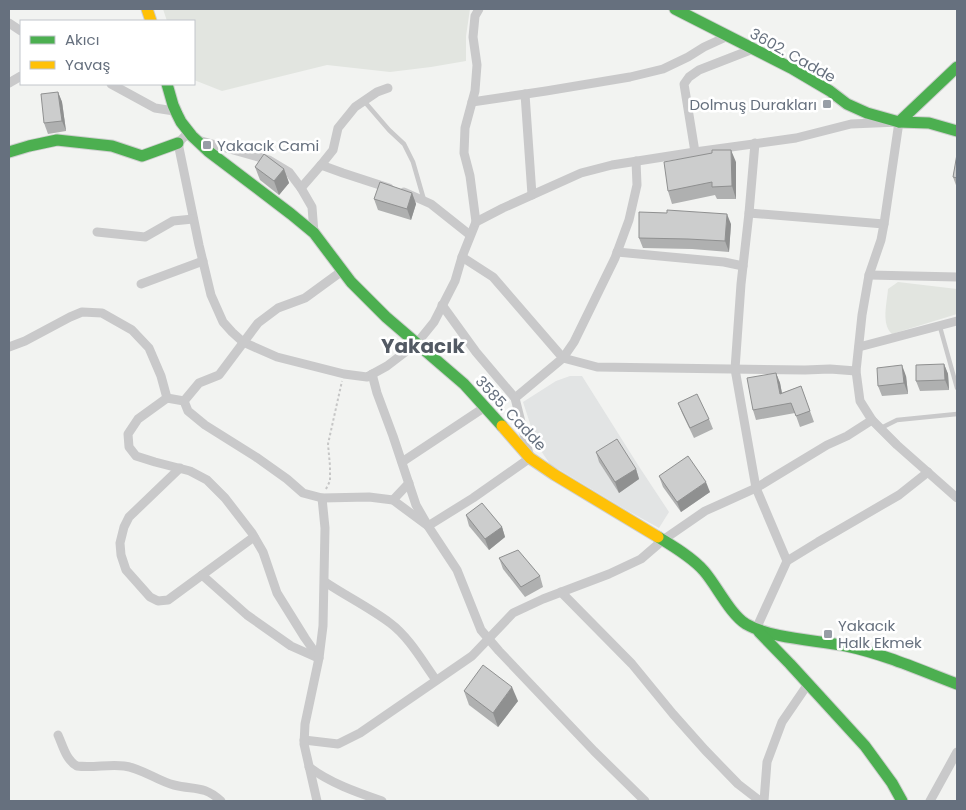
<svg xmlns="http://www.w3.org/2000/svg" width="966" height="810" font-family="Poppins,sans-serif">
<rect width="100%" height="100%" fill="#f2f3f1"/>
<polygon fill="#e2e4e4" points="570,376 582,376 638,465 669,512 659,528 623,508 550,464 537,445 523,402 556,381"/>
<g fill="#e2e5e0">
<polygon points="163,9 470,9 466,36 466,61 431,67 390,72 327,65 222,91 194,80 194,21 167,21"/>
<path d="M898 282 957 289V314L892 334C881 324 887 303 888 289Z"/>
</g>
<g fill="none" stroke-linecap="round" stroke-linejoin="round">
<g stroke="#cecfcf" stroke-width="13">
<g id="fast">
<polyline points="675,9 791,68 830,91 847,104 867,113 899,122 929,123 957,131"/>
<polyline points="167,84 173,105 177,114 181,122 192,136 208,151 291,214 314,233 351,282 386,317 464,384 502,426"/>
<polyline points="899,122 957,67"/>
<polyline points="9,152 29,146 57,140 112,146 142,156 178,143"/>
<path d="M658 537C673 546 693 558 704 571 717 586 730 614 746 624 772 639 816 640 846 646 884 654 920 670 957 684"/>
<polyline points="759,632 790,664 865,746 892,783 902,801"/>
</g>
</g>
<g stroke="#cecfcf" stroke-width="13">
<g id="slow">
<polyline points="147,9 151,21"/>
<polyline points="502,426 530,458 555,475 658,537"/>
</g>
</g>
<polyline stroke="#c6c6c6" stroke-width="2" stroke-dasharray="2.5 2.5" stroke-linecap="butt" points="326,489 330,481 330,466 328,444 342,381"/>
<g stroke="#c9c9ca" stroke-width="4.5">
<polyline points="364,101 389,130 404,144 413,162 424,200"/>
<polyline points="940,327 957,388"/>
<polyline points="881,428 897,420 957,414"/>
</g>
<g stroke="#c9c9ca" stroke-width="9">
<polyline points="9,23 21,31"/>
<polyline points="9,83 21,76"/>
<polyline points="111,84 155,108 174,111"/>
<polyline points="525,94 532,195"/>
<polyline points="472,102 546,91 630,77 663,69 688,57 704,47 728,36"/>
<polyline points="189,132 178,143 199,245 211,295 223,322 232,332 243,342 277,357 344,374 367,377 387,366 417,343 434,322 455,281 462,257 476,222 503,208 581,173 612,165 695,152 796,138 851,124 899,122 884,224 881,240 869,275 862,315 856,371 860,401 872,420 897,445 957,498"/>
<polyline points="198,140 269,160 289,172 301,188 312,207 314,233"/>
<polyline points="755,143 749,213 741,284 735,369 756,488 787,561"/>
<polyline points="695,152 684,84 689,77 699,70 753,49"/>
<polyline points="321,165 333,150 338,128 355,107 377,92 388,88"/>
<polyline points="301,188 321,165 343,173 389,188"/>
<polyline points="404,192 431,204 470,235"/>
<polyline points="749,213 884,224"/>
<polyline points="476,222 470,176 464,153 465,128 475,91 477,65 473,37 475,16 479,9"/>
<polyline points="97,232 145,237 173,221 193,219"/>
<polyline points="617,252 724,262 743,266"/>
<polyline points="462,257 493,277 563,358 597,367 805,370 830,369 856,371"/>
<polyline points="869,275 957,277"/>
<polyline points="141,284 203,261"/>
<polyline points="9,347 25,341 70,317 82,312 102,313 132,330 149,348 161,376 167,398"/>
<polyline points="859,347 957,321"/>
<polyline points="372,374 377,393 393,436 416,505 428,526 457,570 481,630 499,651 594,751 645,801"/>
<polyline points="515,398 563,358 574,342 615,258 629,220 637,185 636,161"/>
<polyline points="184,401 188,411 205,425 256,457 287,479 303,493 322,498 369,497 393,500 428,526 473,498 530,458 515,398 476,352 442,305"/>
<polyline points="184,401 167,398 138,419 128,434 129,447 136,456 155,462 190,471 207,480 225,498 252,533 263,552 277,593 305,638 319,658"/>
<polyline points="184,401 199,383 219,375 258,323 278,308 305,298 342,271"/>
<polyline points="402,462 485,407"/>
<polyline points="180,468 129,517 124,527 120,543 121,555 126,570 150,597 158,601 168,600 254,537"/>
<polyline points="393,500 409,483"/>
<polyline points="202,575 247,615 291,646 318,658"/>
<path d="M325 582C346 596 370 608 390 623 409 637 423 662 436 680"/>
<polyline points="561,592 632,664 673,714 705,750 738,784 760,801"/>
<polyline points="756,629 787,561 818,542 899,495 928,472"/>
<path d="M58 735C63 746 66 760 77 766 93 768 109 764 124 766 142 768 157 781 174 785 194 790 204 785 221 801"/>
<polyline points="304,740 338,744 360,733 472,656 513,613 543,599 609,574 641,559 663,540 705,511 756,488 827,445 847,436 872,420"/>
<path d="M309 767C330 783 356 792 382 801"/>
<polyline points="317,801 304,744 305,724 319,658 323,626 325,528 322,498"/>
<polyline points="764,801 767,762 782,722 808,684"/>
<polyline points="930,801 957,752"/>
</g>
<use href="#fast" stroke="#4caf50" stroke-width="11"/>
<use href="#slow" stroke="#ffc107" stroke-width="11"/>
</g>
<g fill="#afb0b0">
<polygon points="58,92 62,102 66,131 48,134 44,123"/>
<polygon points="957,154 957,188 953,177"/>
<polygon points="736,162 736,199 717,199 715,195 672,204 668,191"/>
<polygon points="255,167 284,169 289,183 279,195 260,180"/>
<polygon points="412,193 416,204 411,220 378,210 374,199"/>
<polygon points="731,224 729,252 692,249 643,248 639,238"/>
<polygon points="944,364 948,374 949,390 920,391 916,381"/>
<polygon points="776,373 780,383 782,393 801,386 814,422 800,427 795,413 756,420 753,410"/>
<polygon points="906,376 908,394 882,396 878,386"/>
<polygon points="678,403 709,419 713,429 694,438 682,413"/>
<polygon points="596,452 636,469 639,479 619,493 599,462"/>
<polygon points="659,476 710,492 681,512 663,487"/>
<polygon points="466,515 502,527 505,537 489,550 469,526"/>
<polygon points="499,558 540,576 543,587 525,597 503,569"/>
<polygon points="464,691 518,701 498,727 469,705"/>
</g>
<g fill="#8f9090">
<polygon points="58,92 62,102 66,131 62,121"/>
<polygon points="731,150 736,162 736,199 732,186"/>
<polygon points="284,169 289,183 279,195 274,181"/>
<polygon points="412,193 416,204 411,220 407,209"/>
<polygon points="727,214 731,224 729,252 725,241"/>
<polygon points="944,364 948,374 949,390 945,380"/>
<polygon points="902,365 906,376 908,394 904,383"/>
<polygon points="776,373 780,383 784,404 780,394"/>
<polygon points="636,469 639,479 619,493 615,482"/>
<polygon points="706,482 710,492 681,512 677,502"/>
<polygon points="502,527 505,537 489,550 485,539"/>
<polygon points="512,687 518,701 498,727 493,713"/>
</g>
<g fill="#cccdcd" stroke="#8f9090">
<polygon points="58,92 62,121 44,123 41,94"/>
<polygon points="712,150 731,150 732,186 712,187 712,182 668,191 664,162 712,153"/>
<polygon points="264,154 284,169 274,181 255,167"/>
<polygon points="957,154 957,178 953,177"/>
<polygon points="380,182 412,193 407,209 374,199"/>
<polygon points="667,210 727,214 725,241 688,239 639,238 639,212 667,213"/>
<polygon points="944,364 945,380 916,381 916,365"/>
<polygon points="902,365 904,383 878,386 877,368"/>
<polygon points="776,373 780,394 801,386 810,411 796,416 791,403 753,410 747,378"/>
<polygon points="697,394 709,419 690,428 678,403"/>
<polygon points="617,439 636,469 615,482 596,452"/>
<polygon points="688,456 706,482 677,502 659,476"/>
<polygon points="482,503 502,527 485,539 466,515"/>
<polygon points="518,550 540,576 521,587 499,558"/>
<polygon points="483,665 512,687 493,713 464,691"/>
</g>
<g fill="#979ea6" stroke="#fff" stroke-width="2">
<rect x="822" y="99" width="10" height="10" rx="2.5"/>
<rect x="202" y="140" width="10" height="10" rx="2.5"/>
<rect x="823" y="629" width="10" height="10" rx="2.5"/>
</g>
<g text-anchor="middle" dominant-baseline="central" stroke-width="5" stroke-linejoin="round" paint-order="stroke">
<g font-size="15" fill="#66707e" stroke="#fff">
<text transform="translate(793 55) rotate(29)">3602. Cadde</text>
<text transform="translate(511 413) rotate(47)">3585. Cadde</text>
</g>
<g font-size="15" fill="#66707e" stroke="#fff" text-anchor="start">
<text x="817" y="104" text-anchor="end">Dolmuş Durakları</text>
<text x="217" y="145">Yakacık Cami</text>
<text x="838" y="625">Yakacık<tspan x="838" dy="17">Halk Ekmek</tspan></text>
</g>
<g font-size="20" font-weight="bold" fill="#535a64" stroke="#fff">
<text x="423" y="346">Yakacık</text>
</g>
</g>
<rect width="966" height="810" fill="none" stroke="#66707e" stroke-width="20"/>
<rect x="20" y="20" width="175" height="65" fill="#ffffff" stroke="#c2c6cb"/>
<rect x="30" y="36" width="25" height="8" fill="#4caf50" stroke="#c2c6cb"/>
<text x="65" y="45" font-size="15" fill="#66707e">Akıcı</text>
<rect x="30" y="61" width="25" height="8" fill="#ffc107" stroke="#c2c6cb"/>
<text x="65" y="70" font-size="15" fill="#66707e">Yavaş</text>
</svg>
